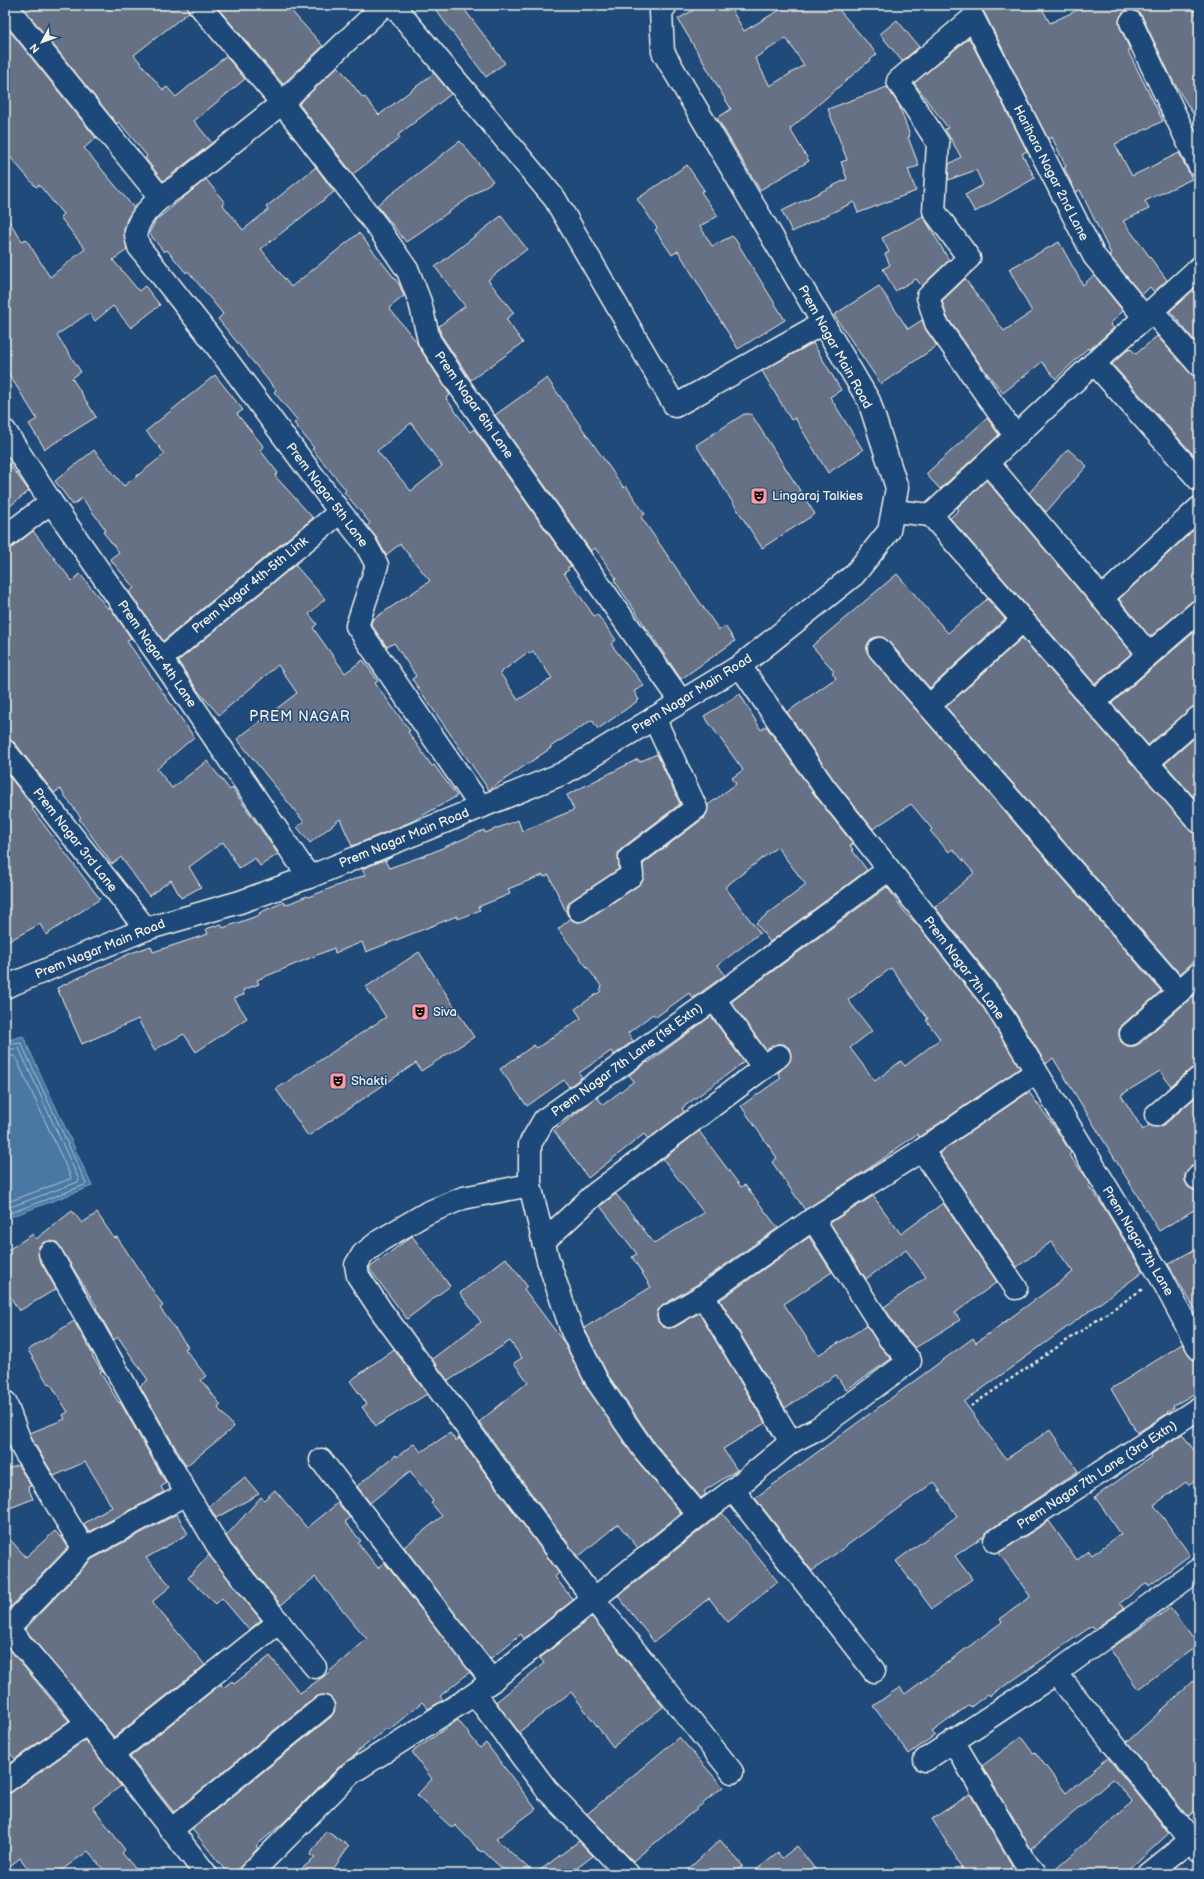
<svg xmlns="http://www.w3.org/2000/svg" width="1204" height="1879" font-family="'Balsamiq Sans',sans-serif">
<rect width="100%" height="100%" fill="#1f4a7a"/>
<filter id="ink" filterUnits="userSpaceOnUse"><feTurbulence type="fractalNoise" baseFrequency=".025" numOctaves="2"/><feDisplacementMap in="SourceGraphic" scale="8" xChannelSelector="R" yChannelSelector="G"/><feConvolveMatrix kernelMatrix="1 2 1 2 8 2 1 2 1" color-interpolation-filters="sRGB"/></filter>
<g filter="url(#ink)">
<polygon fill="#4a78a5" stroke="#8ea8c0" points="23,1036 92,1186 5,1219 5,1041"/>
<g fill="none" stroke-linecap="round" stroke-linejoin="round">
<g stroke="#b0c1cd" stroke-width="1">
<polyline points="5,1045 21,1043 86,1183 85,1185 5,1215"/>
<polyline points="5,1050 19,1048 79,1180 78,1182 5,1209"/>
<polyline points="5,1056 15,1056 71,1177 70,1179 5,1203"/>
</g>
</g>
<g fill="#667186" stroke="#f4f1e8" fill-rule="evenodd">
<polygon points="21,5 187,5 189,12 134,55 163,90 167,87 176,97 226,56 245,79 194,121 212,143 163,181 145,158 147,156 119,122 117,124"/>
<polygon points="215,5 286,5 323,46 283,84"/>
<polygon points="432,5 461,5 505,63 486,77"/>
<path d="M702 5H729L744 31 788 5H835L877 54 790 129 809 161 760 190 717 118 731 109 678 19ZM786 38 804 65 770 86 755 58Z"/>
<polygon points="973,5 1040,5 1050,23 1088,5 1190,5 1199,19 1199,124 1173,81 1142,16 1138,12 1132,10 1126,11 1121,15 1119,21 1120,27 1130,50 1128,51 1163,121 1115,144 1132,176 1179,153 1192,179 1145,201 1149,209 1123,221 1167,280 1154,292 1150,287 1142,295 1109,255 1111,254 1080,190 1076,192 1064,168 1066,167 1052,137 1048,139 984,12 979,7"/>
<polygon points="897,20 919,47 902,61 880,34"/>
<polygon points="5,25 96,138 84,148 134,208 127,219 124,230 127,250 113,260 139,291 145,286 160,305 131,328 113,306 95,321 89,313 57,335 81,372 72,378 96,417 45,449 29,424 37,419 5,368 5,215 22,241 26,239 50,277 85,249 60,217 63,214 39,185 36,187 5,151"/>
<polygon points="969,38 1027,151 1022,154 1035,178 975,212 965,195 983,185 976,170 948,180 949,164 961,157 945,129 948,128 914,83"/>
<polygon points="338,66 363,98 365,97 379,115 434,73 451,94 398,135 400,138 353,174 299,104"/>
<polygon points="887,87 899,105 910,136 908,137 919,166 908,169 916,191 858,213 854,202 792,232 782,211 847,179 841,162 847,160 828,109"/>
<polygon points="460,141 493,181 406,242 377,205"/>
<polygon points="687,165 704,190 701,192 718,216 700,226 712,246 732,236 735,239 785,320 738,349 678,251 672,255 655,230 657,228 637,199"/>
<path d="M316 167 334 192 261 249 291 287 359 233 399 284 404 296 389 308 416 341 419 347 450 395 446 398 470 432 474 429 571 566 567 568 569 570 564 573 594 616 597 614 616 640 611 644 632 672 633 671 644 686 634 691 639 700 598 729 592 720 550 747 551 748 489 790 412 679 416 676 394 643 387 647 371 624 372 620 430 581 400 544 386 555 376 537 367 526 370 523 344 492 346 490 312 449 314 448 294 423 298 421 274 392 276 390 218 319 223 314 188 271 186 273 167 250 164 252 149 233 156 220 206 179 225 203 223 205 243 230 268 210 266 207ZM411 423 442 466 411 491 377 451ZM533 651 552 678 518 700 500 673 528 652 529 654Z"/>
<polygon points="501,216 527,249 488,280 514,313 506,319 523,343 471,380 441,335 439,326 465,306 435,267"/>
<polygon points="923,216 949,260 922,286 916,279 895,291 883,269 890,265 885,254 889,252 882,238"/>
<polygon points="1059,242 1083,285 1094,275 1123,311 1110,324 1114,328 1089,350 1088,348 1056,379 1042,362 1003,393 980,364 947,317 942,301 965,279 1004,331 1032,312 1009,269"/>
<polygon points="1199,285 1199,346 1170,311"/>
<polygon points="879,286 908,329 922,320 926,330 937,346 881,384 834,315"/>
<polygon points="1157,336 1190,373 1199,377 1199,461 1112,364 1130,348 1136,354"/>
<polygon points="813,343 841,390 830,397 863,450 828,473 795,418 791,420 762,371"/>
<polygon points="215,375 243,410 237,414 264,447 260,450 278,473 275,476 313,518 163,641 129,592 134,588 110,559 119,552 103,532 106,530 82,498 73,505 55,481 94,450 124,486 165,454 146,431"/>
<polygon points="547,378 624,488 626,486 645,514 641,517 719,630 725,626 735,641 681,679 614,580 616,578 595,548 591,551 495,415"/>
<polygon points="744,414 751,414 815,514 762,548 696,445"/>
<polygon points="987,418 999,435 940,489 926,474"/>
<polygon points="1068,449 1087,466 1046,512 1029,493"/>
<polygon points="5,458 29,491 5,510"/>
<polygon points="986,480 1132,653 1095,684 950,518 959,510 957,508"/>
<polygon points="1199,525 1199,599 1191,602 1150,637 1119,599"/>
<polygon points="33,531 72,581 80,574 108,609 110,607 131,638 127,641 194,737 157,769 172,788 207,761 230,790 232,788 278,854 260,866 255,858 239,868 223,842 189,867 201,887 181,898 171,880 149,896 121,857 112,864 79,819 81,818 60,789 54,793 15,743 10,740 5,739 5,549 13,547"/>
<polygon points="295,565 325,599 309,614 317,624 313,628 345,673 363,660 378,681 375,683 410,731 408,732 432,766 434,765 457,796 413,821 352,846 340,819 310,843 297,827 304,822 237,739 297,693 278,665 219,715 198,691 178,661"/>
<polygon points="897,574 948,633 987,599 1005,619 930,688 888,641 883,637 877,637 871,639 867,645 867,652 870,657 1161,991 1122,1025 1119,1030 1119,1036 1121,1042 1127,1046 1134,1046 1139,1044 1199,991 1199,1066 1191,1069 1171,1086 1160,1071 1121,1095 1143,1130 1149,1125 1158,1127 1164,1125 1199,1094 1199,1164 1190,1167 1185,1175 1185,1181 1188,1187 1193,1190 1199,1190 1199,1207 1159,1231 1053,1058 1046,1064 1004,994 935,907 974,873 953,849 949,852 930,831 932,829 911,804 873,829 834,780 787,712 836,678 832,673 834,671 812,646"/>
<polygon points="1199,628 1199,705 1191,708 1148,745 1112,703"/>
<polygon points="1022,638 1190,830 1199,834 1199,956 1180,974 946,707"/>
<polygon points="740,694 761,730 766,726 814,794 853,844 850,846 853,849 852,850 867,870 770,942 756,923 806,885 777,847 725,887 760,933 718,965 725,975 693,998 689,993 656,1017 653,1014 628,1033 633,1041 614,1055 611,1051 579,1073 582,1077 569,1087 564,1080 527,1106 500,1069 534,1045 537,1048 581,1018 575,1009 601,991 600,989 602,987 558,929 570,919 569,917 574,921 579,922 586,920 639,885 643,880 643,864 704,818 707,813 708,805 736,784 732,778 743,770 704,716"/>
<polygon points="1199,734 1199,803 1165,764"/>
<polygon points="657,754 680,804 622,848 618,853 619,869 572,900 568,905 567,910 568,916 549,875 544,877 543,875 508,889 510,894 478,907 480,910 458,919 457,916 366,952 362,942 335,953 334,948 257,980 259,984 243,990 244,995 234,998 247,1018 196,1052 184,1034 154,1050 138,1019 82,1044 57,988 131,953 151,946 153,952 208,934 206,929 221,924 223,928 260,915 259,913 284,902 285,905 307,896 308,897 365,875 362,869 392,857 385,861 389,868 426,855 484,830 485,833 518,820 522,831 574,810 567,795 638,759 639,762"/>
<polygon points="5,771 34,808 32,809 100,899 46,935 40,924 5,943"/>
<path d="M887 887 907 915 916 923 984 1009 1020 1068 919 1137 917 1134 877 1163 805 1210 772 1162 777 1158 741 1106 781 1078 778 1073 790 1061 791 1054 789 1048 784 1044H777L766 1050 731 1002ZM891 968 928 1019 926 1020 940 1039 905 1066 901 1061 875 1081 850 1048 872 1031 848 1000Z"/>
<polygon points="419,952 474,1037 421,1071 416,1063 308,1136 276,1089 386,1017 366,987"/>
<polygon points="711,1016 744,1062 682,1108 684,1112 648,1139 644,1134 588,1178 554,1131 597,1097 603,1105 634,1081 629,1075 647,1062 648,1063"/>
<polygon points="1029,1092 1056,1129 1071,1153 1069,1155 1086,1177 1090,1184 1088,1185 1105,1209 1143,1272 964,1402 1006,1459 1050,1430 1078,1471 988,1531 984,1536 955,1556 972,1579 932,1609 896,1561 957,1516 934,1482 812,1571 755,1498 973,1338 976,1343 1073,1272 1051,1242 1017,1267 939,1153"/>
<polygon points="699,1131 741,1187 745,1185 778,1228 696,1285 663,1305 658,1310 657,1316 658,1322 663,1327 669,1328 675,1327 699,1313 765,1423 723,1449 737,1470 704,1491 706,1494 701,1498 654,1442 608,1375 584,1328 651,1287 632,1257 637,1254 600,1206 616,1194 654,1243 704,1213 663,1159"/>
<polygon points="873,1196 901,1234 943,1203 997,1282 955,1313 960,1320 915,1348 899,1330 884,1307 926,1277 906,1250 866,1279 830,1223"/>
<polygon points="72,1211 82,1223 97,1213 114,1238 117,1237 163,1306 160,1308 188,1347 185,1349 206,1376 201,1380 221,1405 218,1408 234,1427 186,1466 140,1386 148,1380 118,1337 114,1340 96,1308 97,1307 57,1242 50,1241 44,1242 39,1246 38,1253 39,1259 56,1289 19,1311 5,1288 5,1252 33,1234 36,1239"/>
<polygon points="412,1236 450,1286 407,1319 369,1268"/>
<polygon points="809,1237 832,1272 784,1304 818,1355 867,1326 879,1345 891,1359 846,1390 836,1375 785,1408 720,1300"/>
<polygon points="1199,1247 1199,1316 1168,1264"/>
<polygon points="506,1258 527,1286 524,1289 563,1341 587,1388 634,1457 681,1513 638,1548 618,1524 578,1557 479,1422 528,1382 514,1363 522,1358 510,1341 448,1381 432,1359 481,1322 460,1293"/>
<polygon points="74,1321 93,1355 92,1356 102,1371 100,1372 119,1403 120,1402 166,1483 161,1487 164,1492 89,1532 83,1524 112,1507 96,1479 85,1462 54,1476 34,1443 30,1433 65,1419 63,1415 68,1412 50,1383 48,1384 28,1350"/>
<polygon points="1182,1344 1192,1359 1199,1361 1199,1391 1173,1406 1174,1408 1167,1412 1168,1413 1137,1433 1111,1389"/>
<polygon points="394,1349 427,1394 376,1426 362,1407 367,1404 350,1381"/>
<polygon points="450,1433 456,1441 459,1438 559,1573 555,1577 573,1600 524,1639 521,1634 490,1659 404,1547 442,1516 431,1503 433,1501 410,1471 370,1503 357,1486 396,1455 397,1457 414,1443 421,1452"/>
<polygon points="1182,1434 1199,1457 1199,1477 1188,1485 1186,1482 1154,1505 1190,1555 1149,1586 1147,1583 1120,1603 1124,1608 1095,1629 1092,1626 990,1696 988,1694 971,1707 969,1705 932,1732 935,1735 909,1754 873,1706 900,1687 905,1694 1002,1622 1000,1619 1029,1598 1030,1596 999,1553 1049,1521 1077,1560 1089,1551 1092,1555 1121,1534 1095,1497 1151,1457 1150,1455"/>
<polygon points="18,1465 31,1486 28,1487 33,1499 5,1510 5,1470"/>
<polygon points="245,1477 259,1494 216,1518 209,1506"/>
<polygon points="275,1490 307,1528 338,1503 350,1518 345,1522 361,1541 358,1543 378,1568 384,1562 470,1672 440,1696 443,1700 428,1709 422,1702 389,1730 387,1728 356,1753 357,1754 342,1764 284,1822 256,1846 258,1848 240,1867 232,1874 228,1874 192,1829 331,1717 334,1712 335,1705 332,1699 328,1696 321,1695 315,1697 174,1812 130,1757 221,1684 223,1688 232,1681 234,1684 270,1656 300,1693 323,1677 367,1639 315,1577 281,1605 231,1544 226,1536 261,1497 264,1500"/>
<polygon points="722,1513 778,1582 728,1622 709,1598 654,1642 618,1596"/>
<polygon points="177,1514 188,1534 146,1558 171,1586 152,1602 205,1665 114,1737 25,1629 92,1559"/>
<polygon points="55,1531 60,1537 61,1536 68,1547 5,1613 5,1534 26,1557"/>
<polygon points="209,1555 261,1620 249,1630 222,1598 216,1604 188,1578"/>
<polygon points="1170,1608 1198,1645 1138,1689 1110,1649"/>
<polygon points="592,1617 663,1707 613,1747 571,1692 519,1732 496,1702 544,1663 540,1658"/>
<polygon points="5,1644 69,1721 15,1759 5,1747"/>
<polygon points="1199,1676 1199,1808 1189,1817 1127,1742"/>
<polygon points="458,1720 480,1748 486,1743 536,1809 496,1839 535,1874 579,1841 593,1856 569,1874 508,1874 483,1851 481,1852 455,1825 452,1828 417,1795 432,1779 412,1752"/>
<polygon points="679,1737 723,1787 633,1861 587,1814"/>
<polygon points="1021,1737 1033,1753 1035,1752 1066,1793 1108,1758 1169,1833 1125,1874 1050,1874 1133,1802 1113,1779 1031,1849 982,1766"/>
<polygon points="85,1740 121,1786 93,1807 125,1850 122,1853 140,1874 107,1874 88,1851 56,1874 32,1874 20,1858 5,1870 5,1794 12,1792"/>
<polygon points="970,1794 1012,1865 1010,1867 1015,1874 965,1874 956,1860 957,1859 932,1819"/>
<polygon points="326,1831 349,1846 330,1874 295,1874 315,1858 310,1855"/>
<polygon points="720,1840 743,1866 734,1874 683,1874"/>
<polygon points="797,1846 819,1874 751,1874 778,1853 782,1858"/>
</g>
<g fill="none" stroke-linecap="round" stroke-linejoin="round">
<g stroke="#f4f1e8" stroke-width="25">
<g id="minor">
<polyline points="5,5 160,197"/>
<polyline points="199,5 282,103 377,226 408,271 420,302 429,340 458,384 681,701"/>
<path d="M384 5 282 103 178 186C163 195 139 213 136 232 135 236 138 242 139 247L206 332 340 512 365 543 377 565 357 626 481 807"/>
<polyline points="393,5 555,199 675,406 823,323"/>
<polyline points="1131,22 1199,165"/>
<polyline points="1152,311 1199,365"/>
<polyline points="1094,363 1199,480"/>
<polyline points="5,431 51,502 161,659 309,877"/>
<polyline points="1016,437 936,323 928,297 969,258 934,211 938,143 898,81 973,18 1094,256 1145,318"/>
<polyline points="988,463 1148,653"/>
<polyline points="893,511 931,515 1094,363 1199,268"/>
<polyline points="931,515 1199,822"/>
<polyline points="5,537 51,502"/>
<polyline points="1102,598 1199,508"/>
<polyline points="879,649 1179,992"/>
<polyline points="161,659 340,512"/>
<polyline points="740,666 824,787 994,1002 1161,1277 1199,1349"/>
<polyline points="1094,702 1199,611"/>
<polyline points="929,706 1023,620"/>
<polyline points="5,751 146,929"/>
<polyline points="1147,763 1199,717"/>
<polyline points="579,910 632,875 630,858 696,808 654,718"/>
<polyline points="714,999 764,1068"/>
<polyline points="1131,1034 1199,974"/>
<polyline points="1156,1115 1199,1078"/>
<polyline points="922,1150 1016,1288"/>
<polyline points="1197,1178 1199,1176"/>
<polyline points="530,1185 463,1198 427,1213 381,1240 363,1254 356,1265 358,1276 382,1312 594,1600 732,1772"/>
<polyline points="543,1242 595,1194 779,1056"/>
<polyline points="50,1253 187,1494 221,1551 315,1667"/>
<polyline points="703,1296 791,1442"/>
<polyline points="669,1316 703,1296 813,1219 922,1150 1036,1072"/>
<polyline points="5,1402 23,1449 84,1549 8,1628"/>
<polyline points="321,1460 492,1681"/>
<polyline points="733,1490 874,1671"/>
<polyline points="699,1515 644,1450 597,1381 572,1331 548,1260 530,1185 530,1144 544,1120 714,999 888,870"/>
<polyline points="995,1541 1199,1408"/>
<polyline points="84,1549 187,1494"/>
<polyline points="5,1625 68,1699 206,1874"/>
<polyline points="1056,1673 1199,1850"/>
<polyline points="475,1694 547,1790 628,1874"/>
<polyline points="953,1741 1023,1859 1036,1874"/>
<polyline points="112,1755 279,1622"/>
<polyline points="925,1760 1056,1673 1199,1569"/>
<polyline points="5,1782 87,1723"/>
<polyline points="171,1830 323,1707"/>
<polyline points="250,1874 351,1773 475,1694 699,1515 733,1490 791,1442 817,1429 910,1361 889,1338 813,1219"/>
<polyline points="1149,1874 1191,1840"/>
</g>
</g>
<g stroke="#f4f1e8" stroke-width="25">
<polyline id="tertiary" points="5,987 146,929 240,902 309,877 564,773 740,666 854,575 889,531 897,488 869,401 663,52 661,12 666,5"/>
</g>
<polyline stroke="#f4f1e8" stroke-width="2.5" stroke-dasharray="3 3" stroke-linecap="butt" points="971,1406 1144,1288"/>
<use href="#minor" stroke="#1f4a7a" stroke-width="22"/>
<use href="#tertiary" stroke="#1f4a7a" stroke-width="22"/>
</g>
</g>
<defs>
<g id="theatre-square" transform="scale(0.9)"><rect x="-9" y="-9" width="18" height="18" rx="4" fill="#ff9aa2" stroke="#1f4a7a"/><path d="M-5-5.5Q0-4 5-5.5V0Q5 5 0 6Q-5 5-5 0ZM-3.3-2.5H-1v1.5H-3.3ZM1-2.5H3.3v1.5H1ZM-2.8 1Q0 5.5 2.8 1Z" fill="#111"/></g>
</defs>
<g fill-rule="evenodd">
<use href="#theatre-square" x="759" y="496"/>
<use href="#theatre-square" x="420" y="1012"/>
<use href="#theatre-square" x="338" y="1081"/>
</g>
<g text-anchor="middle" dominant-baseline="central" stroke-width="3" stroke-linejoin="round" paint-order="stroke">
<g font-size="13" fill="#f4f1e8" stroke="#1f4a7a">
<text transform="translate(1051 173) rotate(63)">Harihara Nagar 2nd Lane</text>
<text transform="translate(835 347) rotate(61)">Prem Nagar Main Road</text>
<text transform="translate(474 405) rotate(55)">Prem Nagar 6th Lane</text>
<text transform="translate(327 495) rotate(53)">Prem Nagar 5th Lane</text>
<text transform="translate(250 585) rotate(-39)">Prem Nagar 4th-5th Link</text>
<text transform="translate(157 654) rotate(55)">Prem Nagar 4th Lane</text>
<text transform="translate(692 694) rotate(-32)">Prem Nagar Main Road</text>
<text transform="translate(404 838) rotate(-22)">Prem Nagar Main Road</text>
<text transform="translate(75 840) rotate(52)">Prem Nagar 3rd Lane</text>
<text transform="translate(100 949) rotate(-22)">Prem Nagar Main Road</text>
<text transform="translate(964 968) rotate(53)">Prem Nagar 7th Lane</text>
<text transform="translate(627 1060) rotate(-36)">Prem Nagar 7th Lane (1st Extn)</text>
<text transform="translate(1138 1241) rotate(59)">Prem Nagar 7th Lane</text>
<text transform="translate(1097 1475) rotate(-33)">Prem Nagar 7th Lane (3rd Extn)</text>
</g>
<g font-size="13" fill="#f4f1e8" stroke="#1f4a7a" text-anchor="start">
<text x="772" y="496">Lingaraj Talkies</text>
<text x="433" y="1012">Siva</text>
<text x="351" y="1081">Shakti</text>
</g>
<g font-size="14" letter-spacing="1" fill="#f4f1e8" stroke="#1f4a7a">
<text x="300" y="716">PREM NAGAR</text>
</g>
</g>
<rect width="1204" height="1879" fill="none" stroke="#1f4a7a" stroke-width="20"/>
<rect x="10" y="10" width="1184" height="1859" fill="none" stroke="#f4f1e8" stroke-width="1.5" filter="url(#ink)"/>
<g transform="translate(42 42) rotate(229)" stroke="#1f4a7a" stroke-width="3" paint-order="stroke">
<path d="M0-3L7 15L0 10L-7 15Z" fill="#f4f1e8"/>
<text y="-6" font-size="11" font-weight="bold" text-anchor="middle" fill="#f4f1e8">N</text>
</g>
</svg>
